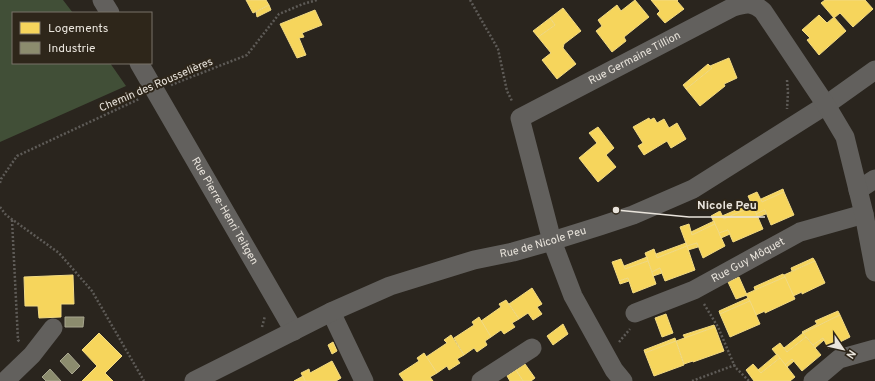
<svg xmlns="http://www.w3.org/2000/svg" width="875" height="381" font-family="Overpass,sans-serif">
<rect width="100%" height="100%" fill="#2a251e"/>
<polygon fill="#414f37" points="0,0 63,0 73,13 13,13 13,63 110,63 126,86 0,142"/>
<g fill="#f6d55c" stroke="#f2da82">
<polygon points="246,0 266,0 269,5 253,13"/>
<polygon points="635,0 649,17 624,37 626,41 612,52 596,31 602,26 598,20 617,5 621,11"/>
<polygon points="651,0 678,0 677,1 684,9 665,23 657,14 660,11"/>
<polygon points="825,0 865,0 873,9 853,27 840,13 834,18 821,3"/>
<polygon points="269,5 271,10 257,17 256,12"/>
<polygon points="563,8 581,31 564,44 563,48 576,64 557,79 542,60 551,53 538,37 555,25 550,18"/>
<polygon points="315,10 322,25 302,33 304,37 299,38 306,55 297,58 280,24"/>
<polygon points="819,15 827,23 834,17 846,31 819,55 807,40 810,38 802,30"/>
<polygon points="550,18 555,25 538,37 533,31"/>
<polygon points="729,58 737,78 724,84 725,86 700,106 686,89 712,68 710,66"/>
<polygon points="708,64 712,68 686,89 683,85"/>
<polygon points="649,118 650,120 654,118 657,123 664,119 669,128 677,123 686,139 671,148 667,141 644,155 638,146 643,143 633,127"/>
<polygon points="598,127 614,148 606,155 616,167 598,182 579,158 597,143 589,133"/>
<polygon points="783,189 784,192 762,202 761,199"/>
<polygon points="757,192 762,202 784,192 794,215 771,225 765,210 756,214 748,196"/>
<polygon points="752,203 753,206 724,219 722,216"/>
<polygon points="753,206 763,229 733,242 728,230 719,233 711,216 720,211 724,219"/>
<polygon points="765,210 766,214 758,217 756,214"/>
<polygon points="714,221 715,224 692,235 691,232"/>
<polygon points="689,224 692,235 715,224 725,246 703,258 697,243 687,246 680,227"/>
<polygon points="728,230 730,234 721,238 719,233"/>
<polygon points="686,243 687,246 657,258 656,254"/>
<polygon points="697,243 698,247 688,250 687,246"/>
<polygon points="687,246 695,270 665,281 660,268 652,272 645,253 654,249 657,258"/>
<polygon points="647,257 648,261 625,269 624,266"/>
<polygon points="813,258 815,261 792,271 791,268"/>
<polygon points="621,259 625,269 648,261 656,284 633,293 628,278 619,281 612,262"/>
<polygon points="815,261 825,283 802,294 802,292 793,296 784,275"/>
<polygon points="660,268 662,273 653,276 652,272"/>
<polygon points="783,274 785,277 755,290 754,287"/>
<polygon points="73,275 74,304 61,304 61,317 39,318 38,306 25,306 24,277"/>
<polygon points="739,277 747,295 736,299 728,282"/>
<polygon points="785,277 795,299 765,313 765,311 756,315 746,294"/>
<polygon points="628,278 629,281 620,284 619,281"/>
<polygon points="532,288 542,304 537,307 542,314 533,320 528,313 519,319 509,304"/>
<polygon points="748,298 750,301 720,314 719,311"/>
<polygon points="506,300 519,319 512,323 515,327 504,334 501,330 491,337 481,321 501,307 499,304"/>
<polygon points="750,301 760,324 730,337 720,314"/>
<polygon points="838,311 840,315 803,333 802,332 817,324 815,321"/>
<polygon points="666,314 673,333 662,337 655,318"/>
<polygon points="840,315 850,337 828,348 823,338 813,345 803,333"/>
<polygon points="479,317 491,337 485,341 487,345 477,352 474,348 464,355 454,338 474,325 472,322"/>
<polygon points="563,324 568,334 553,345 547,336"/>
<polygon points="714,325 715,327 685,338 683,335"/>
<polygon points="715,327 724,351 693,362 693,361 684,364 676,341"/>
<polygon points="99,333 122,356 105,373 113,381 82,381 97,366 82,350"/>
<polygon points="803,333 806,337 787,352 784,348"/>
<polygon points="451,335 464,355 457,359 460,363 449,370 447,366 437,373 426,357 447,343 444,340"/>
<polygon points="806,337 821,355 802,371 792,359 785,365 772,349 780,343 787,352"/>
<polygon points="675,338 676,341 645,353 644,350"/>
<polygon points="823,338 824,340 815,348 813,345"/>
<polygon points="676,341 684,365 654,376 645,353"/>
<polygon points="333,342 337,351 332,354 328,345"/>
<polygon points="424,353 437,373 430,377 433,381 404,381 399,374 419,361 417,358"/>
<polygon points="777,354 780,358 761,373 758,370"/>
<polygon points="780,358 795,377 790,381 754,381 746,370 753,364 761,373"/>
<polygon points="792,359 794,361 787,367 785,365"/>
<polygon points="332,361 341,378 336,381 305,381 301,373 309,369 310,373"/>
<polygon points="525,364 535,378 531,381 523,381 516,370"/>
<polygon points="516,370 523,381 510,381 507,376"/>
<polygon points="303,376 305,381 294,381"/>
</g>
<g fill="#8c8c6e" stroke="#a8a68f">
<polygon points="65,317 84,317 83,327 65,327"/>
<polygon points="68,353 80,366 72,374 60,361"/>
<polygon points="50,369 61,381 46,381 42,377"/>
</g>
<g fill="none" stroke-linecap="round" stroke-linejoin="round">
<g stroke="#5e5b57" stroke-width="2.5" stroke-dasharray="2 2" stroke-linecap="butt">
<polyline points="470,0 498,49 507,91 512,101"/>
<polyline points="787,80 788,92 787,109"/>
<polyline points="171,85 247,55 279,14 303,4 317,0"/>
<polyline points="0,183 1,179 17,156 139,99"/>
<polyline points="0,207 6,215 59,253 92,291 144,381"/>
<polyline points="12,220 18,340 20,342"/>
<polyline points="704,304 718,327 735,367 749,381"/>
<polyline points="262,327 265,316"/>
<polyline points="619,342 630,329"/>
<polyline points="692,381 735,365"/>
</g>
<g stroke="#62605d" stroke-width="19">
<polyline points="102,0 110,13"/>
<path id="s1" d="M139 63 294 331"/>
<polyline points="858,190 875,179"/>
<polyline points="331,312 364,381"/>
<path id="s2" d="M635 313 694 290 800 232 864 214"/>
<polyline points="5,381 32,355 53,328"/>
<path id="s3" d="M194 381 331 312 390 286 474 260 513 252 552 241 600 226 633 215 693 189 826 105 875 70"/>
<polyline points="481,381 532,348"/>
<path id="s4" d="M623 381 614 370 573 296 552 241 520 118 733 7C747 3 752 2 763 11L826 105 845 137 864 214 875 272"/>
<polyline points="813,381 839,359 875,349"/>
</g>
</g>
<g text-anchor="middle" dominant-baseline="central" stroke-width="4" stroke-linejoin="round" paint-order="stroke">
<g font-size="11" fill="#e9e4dc" stroke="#2e261a">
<text stroke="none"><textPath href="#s4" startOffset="414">Rue Germaine Tillion</textPath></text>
<text transform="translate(156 85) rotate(-23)">Chemin des Rousselières</text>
<text stroke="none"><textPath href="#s1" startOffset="171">Rue Pierre-Henri Teitgen</textPath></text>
<text stroke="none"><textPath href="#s3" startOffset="377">Rue de Nicole Peu</textPath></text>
<text stroke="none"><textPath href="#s2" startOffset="125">Rue Guy Môquet</textPath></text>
</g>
</g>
<path fill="none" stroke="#e9e4dc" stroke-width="1.5" d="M616 210L689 217H765"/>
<circle fill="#e9e4dc" stroke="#2e261a" stroke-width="1.5" cx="616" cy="210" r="4"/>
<g font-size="12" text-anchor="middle" font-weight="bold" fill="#e9e4dc" stroke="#2e261a" stroke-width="4" stroke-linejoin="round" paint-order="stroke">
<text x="727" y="209">Nicole Peu</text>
</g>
<rect x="12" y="12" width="140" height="52" fill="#2e261a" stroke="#797268"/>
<rect x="20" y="22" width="20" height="12" fill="#f6d55c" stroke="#797268"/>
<text x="48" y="32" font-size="12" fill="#e9e4dc">Logements</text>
<rect x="20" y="42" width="20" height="12" fill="#8c8c6e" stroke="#797268"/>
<text x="48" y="52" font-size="12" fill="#e9e4dc">Industrie</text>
<g transform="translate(843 349) rotate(124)" stroke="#2e261a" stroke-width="3" paint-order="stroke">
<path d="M0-3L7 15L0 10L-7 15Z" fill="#e9e4dc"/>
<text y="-6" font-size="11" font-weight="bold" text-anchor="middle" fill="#e9e4dc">N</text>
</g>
</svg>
